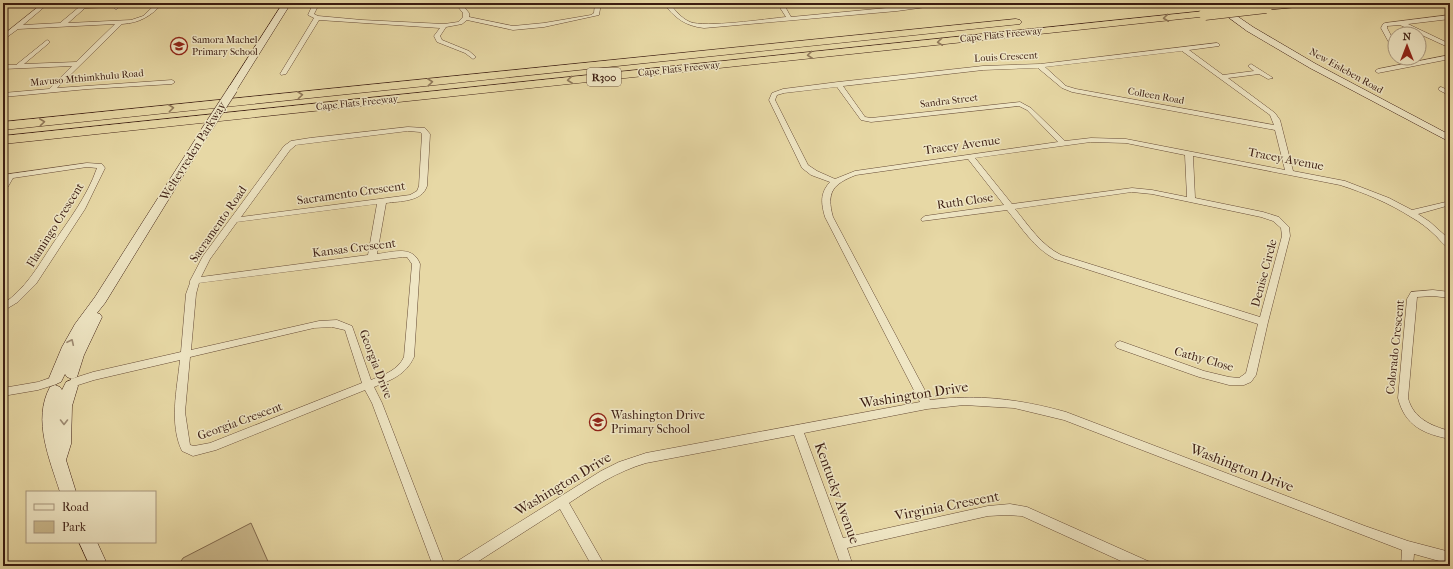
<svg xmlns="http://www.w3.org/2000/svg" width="1453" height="569" font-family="'IM FELL French Canon',serif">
<rect width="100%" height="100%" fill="#e7d8a5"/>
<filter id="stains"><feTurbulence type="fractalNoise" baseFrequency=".005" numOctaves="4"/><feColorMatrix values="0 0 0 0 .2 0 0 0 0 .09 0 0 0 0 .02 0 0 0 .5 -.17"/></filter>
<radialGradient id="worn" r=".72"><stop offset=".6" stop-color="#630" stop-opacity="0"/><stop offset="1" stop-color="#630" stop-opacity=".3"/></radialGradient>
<polygon fill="#cab88c" stroke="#826a4e" points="251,523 270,566 178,566 183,558"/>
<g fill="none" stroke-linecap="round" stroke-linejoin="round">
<g stroke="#664b36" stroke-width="1">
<g id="street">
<path d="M43 3H49L23 25 60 23 84 3H113L120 6 116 10 113 7 85 8 68 23 131 20 143 16 157 3H163C151 16 140 23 122 24L57 88 172 80 175 82 172 84 88 89 3 97V93L49 89 72 66 3 69V65H16L47 40 49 41V43L24 64 76 62 115 24 18 29 3 40V35Z"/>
<polygon points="311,3 317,3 318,6 314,14 318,16 362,20 444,24 458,22 463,17 463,13 455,3 461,3 469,13 469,17 513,26 544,23 591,15 594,13 595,3 601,3 599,15 544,27 513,30 467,20 462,24 446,27 440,36 442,40 469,51 476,57 473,59 465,53 437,42 434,36 440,28 319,20 286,74 281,75 280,74 314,18 308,15 312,6"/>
<path d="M663 3H669C675 10 681 18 690 22 705 28 766 19 786 17L777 3H783L791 17 897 7 929 3H944L941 5 897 11 704 28C685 26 675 18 663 3Z"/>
<polygon points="1450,15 1450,19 1408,24 1450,44 1450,48 1400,25 1387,26 1387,28 1395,43 1395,51 1393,50 1381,28 1383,24 1385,23"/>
<path d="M1217 43 1219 44V46L1189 50 1223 75 1254 71 1248 66 1251 64 1273 78 1268 79 1259 74 1228 78 1275 113 1280 120 1293 171 1345 181 1389 198 1412 210 1450 201V205L1418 214 1430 222 1450 240V248C1444 246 1440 240 1436 236 1429 229 1420 222 1411 217 1389 203 1365 193 1340 185L1193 156 1195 198 1263 212 1279 217 1289 227 1290 236 1268 322 1256 375 1251 382 1244 385H1229L1199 377 1117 348 1115 345 1117 342 1120 341 1204 371 1229 377 1239 378 1246 373 1258 324 1055 259C1034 248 1022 228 1007 210L922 221 921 219 925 216 1004 205 968 159 856 175C833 184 826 192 833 217L930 400C978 394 1019 399 1066 412L1365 526 1408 541 1450 552V564L1414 554 1413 566H1401L1402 550 1064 420 1014 408 964 405 927 409 804 433 843 538 988 506 1010 504 1027 507 1150 562 1152 566H1132L1022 516 1006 515 988 516 847 548 853 566H841L794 435 646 463C616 472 595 486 569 503L605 566H592L560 509 471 566H454L456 562 601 471 619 462 646 453 920 402 825 217C821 203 820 193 830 182L811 175 802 168 769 100 772 93 783 89 838 82 983 66 1040 64ZM1182 51 1270 115 1274 125 1076 89 1066 86 1045 67ZM1038 68 1062 88 1072 92 1275 130 1285 170 1126 139 1091 138 1065 141 1031 108 1020 102 871 118 865 117 843 86 983 70ZM837 87 861 120 871 122 1019 106 1027 110 1058 142 855 171 835 179 817 171 808 165 775 100 777 95 784 93ZM1091 142 1126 143 1185 155 1187 197 1152 190 1132 188 1012 204 975 158ZM1132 192 1152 194 1261 217 1273 221 1281 228 1282 236 1260 317 1061 255C1041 245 1029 226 1015 209Z"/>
<polygon points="1450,55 1450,59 1378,73 1375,71 1378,69"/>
<polygon points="1441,87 1450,91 1450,96 1439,90 1439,88"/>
<path d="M408 127 425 128 430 134 427 186C422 202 400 201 386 203L377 254C394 252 413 245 420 264L414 357C406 375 391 380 374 387L382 403 445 566H433L372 403 365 390 216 450 193 456 182 451C169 424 177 389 180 360L94 380 75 386 71 385 70 382 71 379 93 372 181 352 186 294 190 283V281L203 256 284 146 291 141 310 138ZM408 131 420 132 422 134 419 186 417 191 410 195 241 217 290 150 296 145ZM377 204 368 255 201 277 210 259 237 222ZM403 257H407L412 264 404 357C398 370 384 375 371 380L352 326 337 320 319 321 191 350 196 294 199 283ZM332 327 345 330 362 383 210 443 194 446 190 445 185 412 190 357 314 328Z"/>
<path d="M87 163 102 164 105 168 85 209 36 284 18 302 3 311V304C26 288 37 268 52 245 68 221 87 197 97 168L87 167 13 178 6 190H3L4 179H3V175Z"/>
<path d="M1433 290 1450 292V298L1433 296 1417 297 1408 398C1413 418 1431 426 1450 431V439C1424 434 1405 426 1398 398L1407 299 1411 292Z"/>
<polygon points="53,377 57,378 58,381 57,384 38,390 3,396 3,388 38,382"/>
</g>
</g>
<g stroke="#3b1c11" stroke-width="1">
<g id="secondary">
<polygon points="283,3 291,3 236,91 230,91 228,89"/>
<polygon points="1209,3 1218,3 1253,27 1316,64 1450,135 1450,142 1310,68 1247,31"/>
<polygon points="205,129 210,132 105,303 97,313 100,314 102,317 84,355 77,377 72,379 67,377 65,374 61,382 56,384 51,382 49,378 62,347 75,324 95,297 200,132"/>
<path d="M71 380 76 382 78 386 72 406 71 444 66 460 76 492H60C50 460 32 420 50 387L55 385 60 387 62 390 66 382Z"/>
<polygon points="79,542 97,542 108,566 90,566"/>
</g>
</g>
<g stroke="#3b1c11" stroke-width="1">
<g id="highway">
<polygon points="1274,3 1313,3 1308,6 1266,10 1261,7 1262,5"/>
<polygon points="1205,11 1210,14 1209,16 3,144 3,136"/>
<polygon points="1016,19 1020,20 1022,22 1020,24 3,130 3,122"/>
</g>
</g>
<use href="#street" fill="#efe6c4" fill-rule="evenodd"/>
<use href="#secondary" fill="#efe6c4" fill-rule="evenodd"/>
<use href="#highway" fill="#e7d8a5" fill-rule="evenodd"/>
<g stroke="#3b1c11" stroke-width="10" stroke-linecap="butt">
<polyline id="secondary-bridge" points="205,132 233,89"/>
</g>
<g stroke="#3b1c11" stroke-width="13" stroke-linecap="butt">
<polyline id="highway-bridge" points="1205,14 1266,7"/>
</g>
<use href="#secondary-bridge" stroke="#efe6c4" stroke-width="9"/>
<use href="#highway-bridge" stroke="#e7d8a5" stroke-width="12"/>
</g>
<defs><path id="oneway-chevron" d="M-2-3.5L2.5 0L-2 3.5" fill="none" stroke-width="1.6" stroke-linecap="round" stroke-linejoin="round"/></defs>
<g stroke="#917a5b">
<use href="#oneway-chevron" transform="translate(1166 18) rotate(174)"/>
<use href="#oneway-chevron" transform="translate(940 42) rotate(174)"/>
<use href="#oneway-chevron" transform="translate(810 55) rotate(174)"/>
<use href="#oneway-chevron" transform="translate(570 80) rotate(174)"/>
<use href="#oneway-chevron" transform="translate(430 82) rotate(-6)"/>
<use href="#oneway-chevron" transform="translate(300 95) rotate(-6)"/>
<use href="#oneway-chevron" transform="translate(171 108) rotate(-6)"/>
<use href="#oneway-chevron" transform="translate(42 122) rotate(-6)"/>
</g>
<g stroke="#9e8b73">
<use href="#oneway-chevron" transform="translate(71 342) rotate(-65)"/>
<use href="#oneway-chevron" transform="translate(64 422) rotate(90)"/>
</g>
<defs>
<g id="school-ring" transform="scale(0.9)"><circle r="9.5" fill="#efe6c4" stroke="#8f2418" stroke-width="1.5"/><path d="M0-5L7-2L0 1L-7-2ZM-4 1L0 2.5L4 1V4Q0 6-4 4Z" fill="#8f2418"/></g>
</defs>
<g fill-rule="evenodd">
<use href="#school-ring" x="179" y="46"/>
<use href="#school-ring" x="598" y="422"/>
</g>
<g text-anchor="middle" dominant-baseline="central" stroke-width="3" stroke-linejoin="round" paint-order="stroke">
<g font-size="10" fill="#3b1c11" stroke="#efe6c4">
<text transform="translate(1001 35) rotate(-6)">Cape Flats Freeway</text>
<text transform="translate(1006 57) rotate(-3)">Louis Crescent</text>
<text transform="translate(679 69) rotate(-6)">Cape Flats Freeway</text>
<text transform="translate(1346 71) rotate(29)">New Eisleben Road</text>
<text transform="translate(87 78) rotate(-5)">Mavuso Mthimkhulu Road</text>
<text transform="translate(1156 96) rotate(10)">Colleen Road</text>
<text transform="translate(949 101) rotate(-7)">Sandra Street</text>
<text transform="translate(357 103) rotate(-6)">Cape Flats Freeway</text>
</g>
<g font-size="10" fill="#3b1c11" stroke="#efe6c4" text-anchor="start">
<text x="192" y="40">Samora Machel<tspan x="192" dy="12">Primary School</tspan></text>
</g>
<rect fill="#efe6c4" stroke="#715947" stroke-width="1" x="587" y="68" width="34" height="18" rx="3"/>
<g font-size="11" font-weight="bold" fill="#3b1c11">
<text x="604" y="77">R300</text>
</g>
<g font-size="12" fill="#3b1c11" stroke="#efe6c4">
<text transform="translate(962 145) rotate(-8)">Tracey Avenue</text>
<text transform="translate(193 151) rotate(-58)">Weltevreden Parkway</text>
<text transform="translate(1286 159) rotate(11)">Tracey Avenue</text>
<text transform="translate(351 193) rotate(-8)">Sacramento Crescent</text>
<text transform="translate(965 201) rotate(-8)">Ruth Close</text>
<text transform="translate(218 224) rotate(-55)">Sacramento Road</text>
<text transform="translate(55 225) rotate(-58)">Flamingo Crescent</text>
<text transform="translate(354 248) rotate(-7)">Kansas Crescent</text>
<text transform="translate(1264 273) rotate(-75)">Denise Circle</text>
<text transform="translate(1395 347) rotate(-84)">Colorado Crescent</text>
<text transform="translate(1204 359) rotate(16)">Cathy Close</text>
<text transform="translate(376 364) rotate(69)">Georgia Drive</text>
<text transform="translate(240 421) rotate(-20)">Georgia Crescent</text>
</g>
<g font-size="12" fill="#3b1c11" stroke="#efe6c4" text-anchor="start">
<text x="611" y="415">Washington Drive<tspan x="611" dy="14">Primary School</tspan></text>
</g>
<g font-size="14" fill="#3b1c11" stroke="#efe6c4">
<text transform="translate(914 395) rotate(-9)">Washington Drive</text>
<text transform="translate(1242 468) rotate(21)">Washington Drive</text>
<text transform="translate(563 484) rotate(-31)">Washington Drive</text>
<text transform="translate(837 493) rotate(70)">Kentucky Avenue</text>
<text transform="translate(947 506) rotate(-11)">Virginia Crescent</text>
</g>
</g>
<rect width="1453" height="569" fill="none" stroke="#e7d8a5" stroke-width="16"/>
<rect x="4" y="4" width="1445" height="561" fill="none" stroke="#3b1c11" stroke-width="2"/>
<rect x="8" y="8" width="1437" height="553" fill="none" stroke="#3b1c11"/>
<rect x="26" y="491" width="130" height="52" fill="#efe6c4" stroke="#a7957c"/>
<rect x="34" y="504" width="20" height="6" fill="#efe6c4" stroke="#a7957c"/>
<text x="62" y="511" font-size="12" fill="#3b1c11">Road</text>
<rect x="34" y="521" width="20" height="12" fill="#cab88c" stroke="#a7957c"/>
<text x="62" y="531" font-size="12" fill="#3b1c11">Park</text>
<g transform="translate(1407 46)"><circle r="19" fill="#efe6c4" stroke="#a7957c"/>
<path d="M0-3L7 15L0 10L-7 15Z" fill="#8f2418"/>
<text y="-6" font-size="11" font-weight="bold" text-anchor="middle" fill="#3b1c11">N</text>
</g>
<rect width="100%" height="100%" filter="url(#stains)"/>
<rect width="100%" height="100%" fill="url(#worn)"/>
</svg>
